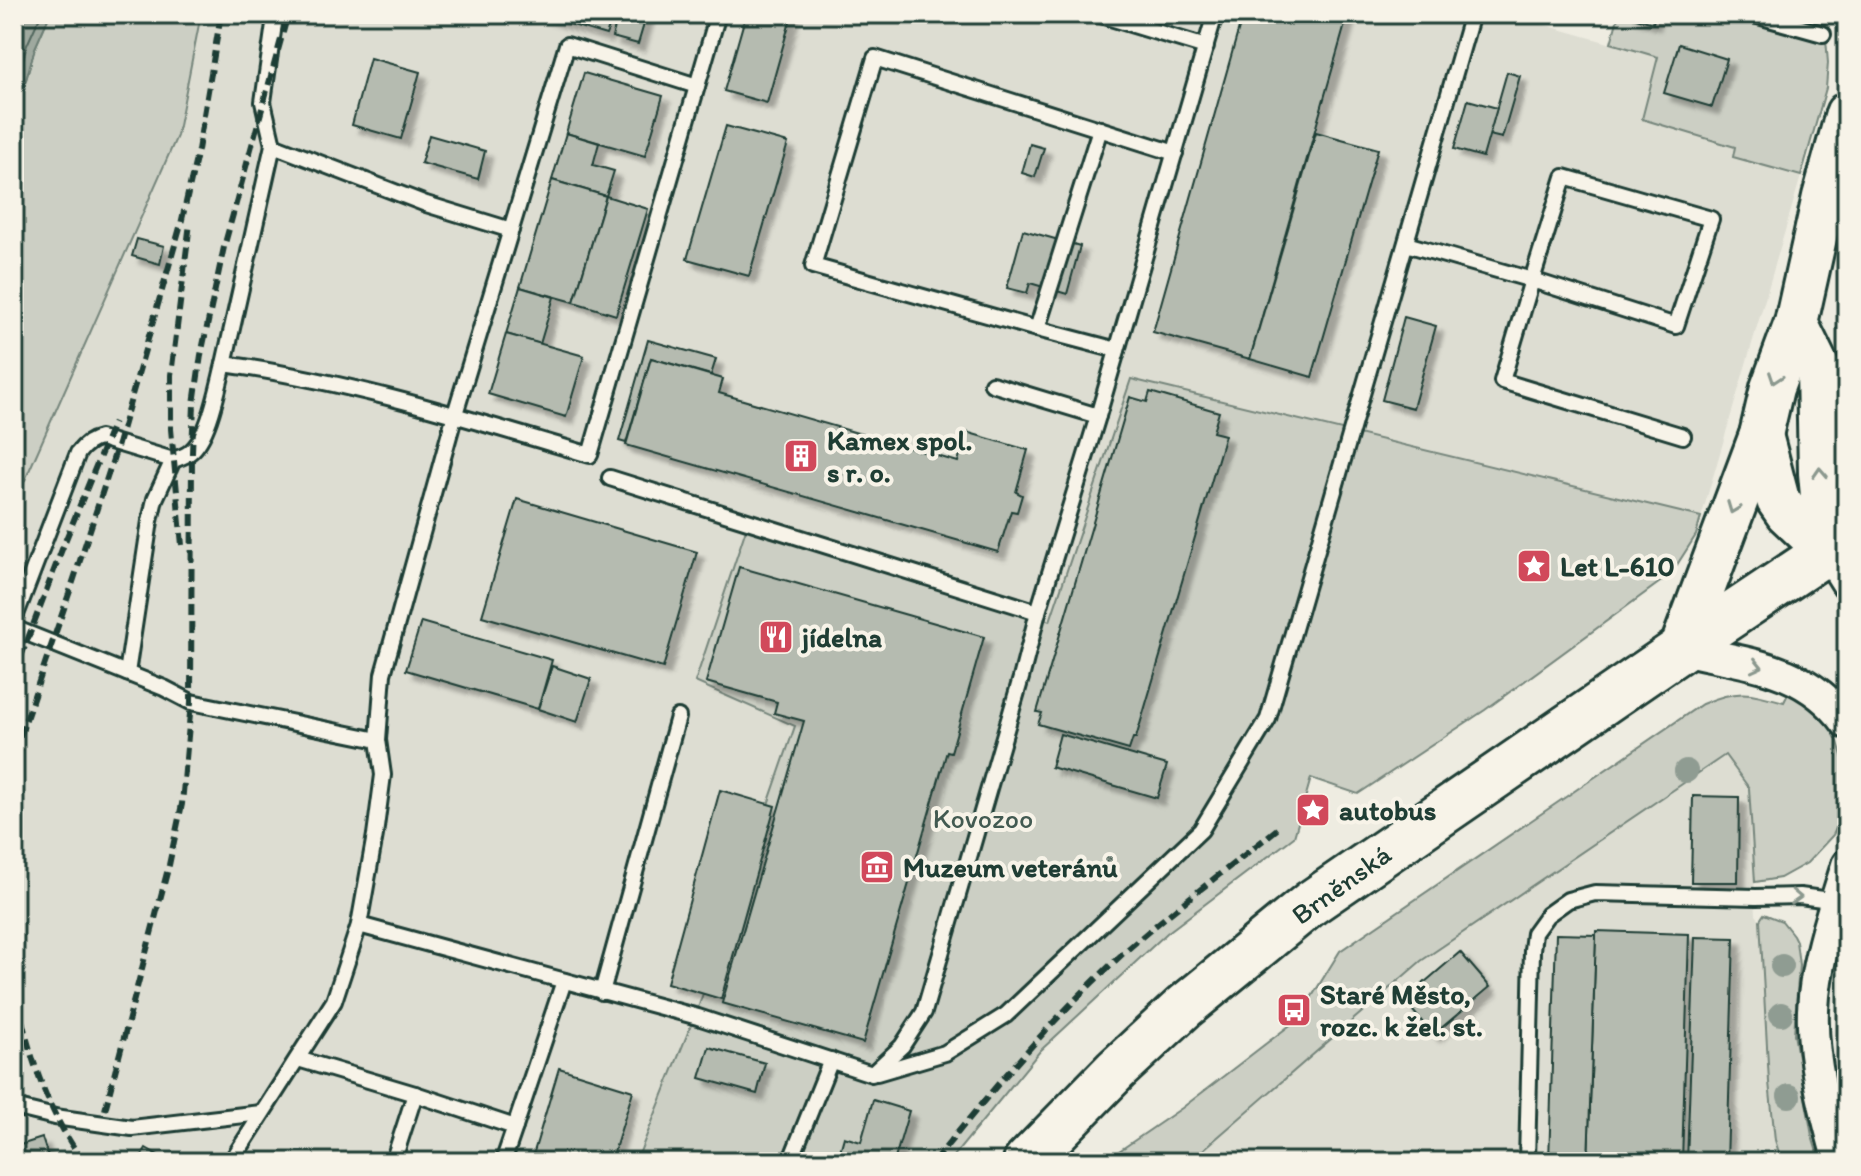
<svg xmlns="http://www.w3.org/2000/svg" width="1861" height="1176" font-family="Itim,sans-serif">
<defs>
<filter id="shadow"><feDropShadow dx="7" dy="7" stdDeviation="2" flood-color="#0004"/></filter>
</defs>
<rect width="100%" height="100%" fill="#eeece1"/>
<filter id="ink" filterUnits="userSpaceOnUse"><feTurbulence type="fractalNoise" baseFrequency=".0125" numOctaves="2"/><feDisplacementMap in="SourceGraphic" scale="16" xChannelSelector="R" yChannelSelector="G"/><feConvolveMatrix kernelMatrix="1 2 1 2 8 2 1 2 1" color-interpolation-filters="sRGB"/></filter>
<g filter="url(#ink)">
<g fill="#ddddd2">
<polygon points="201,14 1500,14 1545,25 1658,57 1643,119 1736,147 1733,157 1801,176 1696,535 1671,574 1485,710 1358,794 1311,778 1294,837 1167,933 1040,1051 949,1162 14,1162 14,505 177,136"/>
<polygon points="1726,755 1749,788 1756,915 1760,920 1769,1084 1775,1140 1782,1162 1189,1162 1421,961"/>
</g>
<g fill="#cccfc4" stroke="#76867c" stroke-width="2">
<polygon points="50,14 201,14 177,136 14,505 14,122 35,48"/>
<polygon points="1619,14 1824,14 1828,63 1826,88 1801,176 1733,157 1735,147 1642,119 1658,57 1611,43"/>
<path d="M1847 222V336C1835 292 1836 266 1847 222Z"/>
<polygon points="1131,379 1701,517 1696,535 1671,574 1485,710 1358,794 1311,778 1294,837 1167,933 1040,1051 949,1162 636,1162 699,1005 795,726 695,682 746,529 1050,621"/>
<path d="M1789 692 1812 706 1828 724 1838 742 1847 773 1845 809 1833 835 1807 863 1780 878 1755 882 1749 788 1725 755 1421 961 1189 1162H1103L1182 1108 1298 1019 1340 951 1702 704C1738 689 1748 692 1784 702Z"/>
<polygon points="1764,914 1782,921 1793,935 1796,941 1799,965 1794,1034 1812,1136 1820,1162 1782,1162 1775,1140 1769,1082 1760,920"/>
</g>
<polygon fill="#9fa99f" stroke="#6c7e74" stroke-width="2" points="14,14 50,14 35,48 14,122"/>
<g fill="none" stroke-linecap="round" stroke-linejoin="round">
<polyline stroke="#52685f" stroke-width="2" points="14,92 27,45 41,14"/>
</g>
<g fill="#b5bbb0" stroke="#1f3d34" stroke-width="2" filter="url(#shadow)">
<polygon points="536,14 614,14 606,35"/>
<polygon points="619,14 647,14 638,44 612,37"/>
<polygon points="746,14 792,14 767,103 724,91"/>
<polygon points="1243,14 1348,14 1250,359 1153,332"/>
<polygon points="1630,14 1655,14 1653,23 1629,16"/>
<polygon points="1679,44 1727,59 1712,107 1664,93"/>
<polygon points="370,58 420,72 401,139 352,125"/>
<polygon points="1507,72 1520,76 1502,138 1489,135"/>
<polygon points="584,73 663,96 645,156 566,133"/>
<polygon points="1468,100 1497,108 1483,157 1454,149"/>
<polygon points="726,126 788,143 749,276 687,259"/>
<polygon points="1316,132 1378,149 1312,377 1250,359"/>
<polygon points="566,133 599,143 593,165 614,171 606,196 552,180"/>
<polygon points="429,135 485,151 478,179 421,163"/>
<polygon points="1030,144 1044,148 1035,177 1022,173"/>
<polygon points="552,180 606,196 574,302 520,287"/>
<polygon points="606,196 648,209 616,315 574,302"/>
<polygon points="1023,230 1080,246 1067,294 1030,283 1027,293 1007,288"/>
<polygon points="137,239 164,246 160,264 132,256"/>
<polygon points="520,287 554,297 540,344 506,334"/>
<polygon points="1404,317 1436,326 1413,408 1382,400"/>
<polygon points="506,334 584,356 566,417 488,394"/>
<polygon points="648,340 716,359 711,375 651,358 626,443 619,441"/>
<polygon points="651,358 723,379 719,393 958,462 966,432 1028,450 1016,492 1022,495 1017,512 1011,511 998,552 626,445"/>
<polygon points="1150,392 1219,412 1213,432 1225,435 1136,738 1133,738 1129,750 1038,724 1042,713 1037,712 1130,397 1147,402"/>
<polygon points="517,499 697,552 663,668 482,616"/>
<polygon points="739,567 984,637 951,752 947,751 863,1043 722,1003 804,721 774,713 777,702 706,682"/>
<polygon points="421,622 552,660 538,709 406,670"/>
<polygon points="552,666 591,679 577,722 538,709"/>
<polygon points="1060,734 1167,765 1157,798 1051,767"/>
<polygon points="720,790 775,806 721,999 667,983"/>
<polygon points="1693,796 1739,797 1738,882 1691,882"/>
<polygon points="1596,931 1689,934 1682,1162 1588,1162"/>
<polygon points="1556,934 1596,935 1588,1162 1549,1162"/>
<polygon points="1695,937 1734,938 1727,1162 1687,1162"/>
<polygon points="1460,952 1490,987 1433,1035 1404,1000"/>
<polygon points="709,1047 765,1063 757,1094 700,1078"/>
<polygon points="559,1068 633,1091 611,1162 531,1162"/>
<polygon points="873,1100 909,1111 894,1162 837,1162 844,1137 861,1142"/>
<polygon points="42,1138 50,1162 14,1162 14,1147"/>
<polygon points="146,1148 170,1162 138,1162"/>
</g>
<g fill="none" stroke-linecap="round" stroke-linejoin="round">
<g stroke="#1f3d34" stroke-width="20">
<g id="service">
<polyline points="271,14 274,24 263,102 273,145"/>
<polyline points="1097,14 1206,47"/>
<polyline points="1751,14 1823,34"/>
<polyline points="1406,244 1532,280 1564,177 1711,219 1676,326 1532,280 1502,381 1683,436"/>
<polyline points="1037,329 1100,129"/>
<polyline points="1117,350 1037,329 813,266 875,58 1175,153"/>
<polyline points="224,364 273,145 426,204 511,230"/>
<polyline points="992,384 1098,416"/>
<polyline points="610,478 1038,612"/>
<path d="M14 620 78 453C84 445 90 440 100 438L173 460C178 458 186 456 190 452 209 438 218 387 224 364 349 381 469 419 590 455L718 14"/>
<polyline points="14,628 164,688 191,702 378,740"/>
<polyline points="127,673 150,521 155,499 173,460"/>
<polyline points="359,925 698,1017 872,1074 902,1046 924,1012 1021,678 1038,612 1098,416 1215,14"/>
<polyline points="602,992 678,717"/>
<polyline points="298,1059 415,1094 515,1127 564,981"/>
<polyline points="877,1073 945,1053 1006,1015 1201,830 1268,719 1472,14"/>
<polyline points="1825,1104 1847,1095"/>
<polyline points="14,1107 55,1117 132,1128 261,1113"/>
<polyline points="231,1162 334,1001 359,925 375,835 383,775 378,740 383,674 455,414 567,45 697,86"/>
<polyline points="393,1162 415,1094"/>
<polyline points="503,1162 515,1127"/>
<polyline points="790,1162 831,1060"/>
<polyline points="1527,1162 1532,950 1534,933 1547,915 1568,900 1595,893 1756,897 1800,896 1837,901"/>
</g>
</g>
<g stroke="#1f3d34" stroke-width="36">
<g id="minor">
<polyline points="1827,551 1847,583"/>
<path d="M1681 649C1746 664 1804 665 1847 723"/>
<path d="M1839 1162C1826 1114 1811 1060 1813 1010 1815 961 1833 911 1847 865"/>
</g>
</g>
<g stroke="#1f3d34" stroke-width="48">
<g id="secondary">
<polyline points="1796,323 1818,368 1820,473 1827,551"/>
<polyline points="1761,435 1778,500 1787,513 1827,551"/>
<polyline points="1681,649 1761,435 1772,388 1796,323 1824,197 1847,114"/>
</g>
</g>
<g stroke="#1f3d34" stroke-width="50">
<polyline id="primary" points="1026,1162 1116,1070 1184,1007 1311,903 1681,649 1847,538"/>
</g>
<use href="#service" stroke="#f7f3e8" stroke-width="14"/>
<use href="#minor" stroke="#f7f3e8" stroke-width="30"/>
<use href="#secondary" stroke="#f7f3e8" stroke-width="42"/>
<use href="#primary" stroke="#f7f3e8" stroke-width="44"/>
<g stroke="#1f3d34" stroke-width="6" stroke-dasharray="12 6" stroke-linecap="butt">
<polyline points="182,545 171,429 171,375 190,223"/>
<polyline points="14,675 64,544 114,422"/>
<polyline points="14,754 72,585 118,444 181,224 198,150 221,14"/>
<polyline points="14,777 22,742"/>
<path d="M14 985C27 1048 45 1110 84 1162"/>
<polyline points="105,1110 169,865 182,804 191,702 192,452 194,404 201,355 224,247 288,14"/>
<path d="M934 1162C994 1087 1057 1013 1128 949 1177 906 1230 867 1281 826"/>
</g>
</g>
<g fill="#8f9c92">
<circle cx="1686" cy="771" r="12"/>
<circle cx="1782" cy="966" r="12"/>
<circle cx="1781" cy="1014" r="12"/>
<circle cx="1789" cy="1096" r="12"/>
</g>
<defs><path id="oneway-chevron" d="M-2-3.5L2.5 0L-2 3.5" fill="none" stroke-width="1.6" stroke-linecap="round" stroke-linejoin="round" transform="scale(2)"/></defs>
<g stroke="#8b988e">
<use href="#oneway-chevron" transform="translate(1775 378) rotate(109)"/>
<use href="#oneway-chevron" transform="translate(1820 473) rotate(-93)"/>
<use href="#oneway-chevron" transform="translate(1733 508) rotate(111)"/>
<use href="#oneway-chevron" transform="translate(1757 666) rotate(13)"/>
<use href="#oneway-chevron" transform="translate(1796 897) rotate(2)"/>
</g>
</g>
<defs>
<g id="building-square" transform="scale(1.8)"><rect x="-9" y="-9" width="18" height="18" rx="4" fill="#d1495b" stroke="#f7f3e8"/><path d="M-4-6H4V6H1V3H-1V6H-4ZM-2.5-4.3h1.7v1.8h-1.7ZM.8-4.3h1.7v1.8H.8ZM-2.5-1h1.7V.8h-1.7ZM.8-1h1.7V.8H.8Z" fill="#fff"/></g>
<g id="sight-square" transform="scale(1.8)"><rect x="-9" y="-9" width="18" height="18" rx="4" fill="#d1495b" stroke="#f7f3e8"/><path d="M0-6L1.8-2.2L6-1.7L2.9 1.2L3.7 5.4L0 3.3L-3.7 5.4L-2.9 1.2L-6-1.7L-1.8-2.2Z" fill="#fff"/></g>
<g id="restaurant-square" transform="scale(1.8)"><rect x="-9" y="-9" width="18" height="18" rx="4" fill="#d1495b" stroke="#f7f3e8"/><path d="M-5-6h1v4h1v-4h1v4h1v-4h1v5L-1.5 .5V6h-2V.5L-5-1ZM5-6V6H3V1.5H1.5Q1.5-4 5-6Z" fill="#fff"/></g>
<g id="museum-square" transform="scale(1.8)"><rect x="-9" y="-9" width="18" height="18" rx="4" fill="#d1495b" stroke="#f7f3e8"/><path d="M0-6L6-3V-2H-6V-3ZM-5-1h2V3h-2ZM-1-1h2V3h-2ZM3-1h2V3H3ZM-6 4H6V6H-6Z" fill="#fff"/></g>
<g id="bus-square" transform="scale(1.8)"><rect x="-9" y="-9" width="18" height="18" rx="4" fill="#d1495b" stroke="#f7f3e8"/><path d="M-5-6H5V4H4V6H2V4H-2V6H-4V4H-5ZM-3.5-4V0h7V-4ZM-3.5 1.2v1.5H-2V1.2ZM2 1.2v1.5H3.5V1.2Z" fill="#fff"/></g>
</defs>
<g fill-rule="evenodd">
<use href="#building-square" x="801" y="456"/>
<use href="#sight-square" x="1534" y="566"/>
<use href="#restaurant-square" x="776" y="637"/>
<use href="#sight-square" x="1313" y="810"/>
<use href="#museum-square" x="877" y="867"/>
<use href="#bus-square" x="1294" y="1010"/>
</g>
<g text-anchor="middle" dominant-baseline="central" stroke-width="8" stroke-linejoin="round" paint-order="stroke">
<g font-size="28" font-weight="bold" fill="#1f3d34" stroke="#f7f3e8" text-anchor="start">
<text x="827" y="440">Kamex spol.<tspan x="827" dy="32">s r. o.</tspan></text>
<text x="1560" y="566">Let L-610</text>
<text x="802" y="637">jídelna</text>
<text x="1339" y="810">autobus</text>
<text x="903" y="867">Muzeum veteránů</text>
<text x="1320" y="994">Staré Město,<tspan x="1320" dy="32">rozc. k žel. st.</tspan></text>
</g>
<g font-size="28" fill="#425a51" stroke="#f7f3e8">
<text x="983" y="818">Kovozoo</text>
</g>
<g font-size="28" fill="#1f3d34" stroke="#f7f3e8">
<text transform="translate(1341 884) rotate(-36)">Brněnská</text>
</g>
</g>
<rect width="1861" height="1176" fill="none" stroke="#f7f3e8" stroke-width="48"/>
<rect x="24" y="24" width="1813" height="1128" fill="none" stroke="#1f3d34" stroke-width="3" filter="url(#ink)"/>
</svg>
